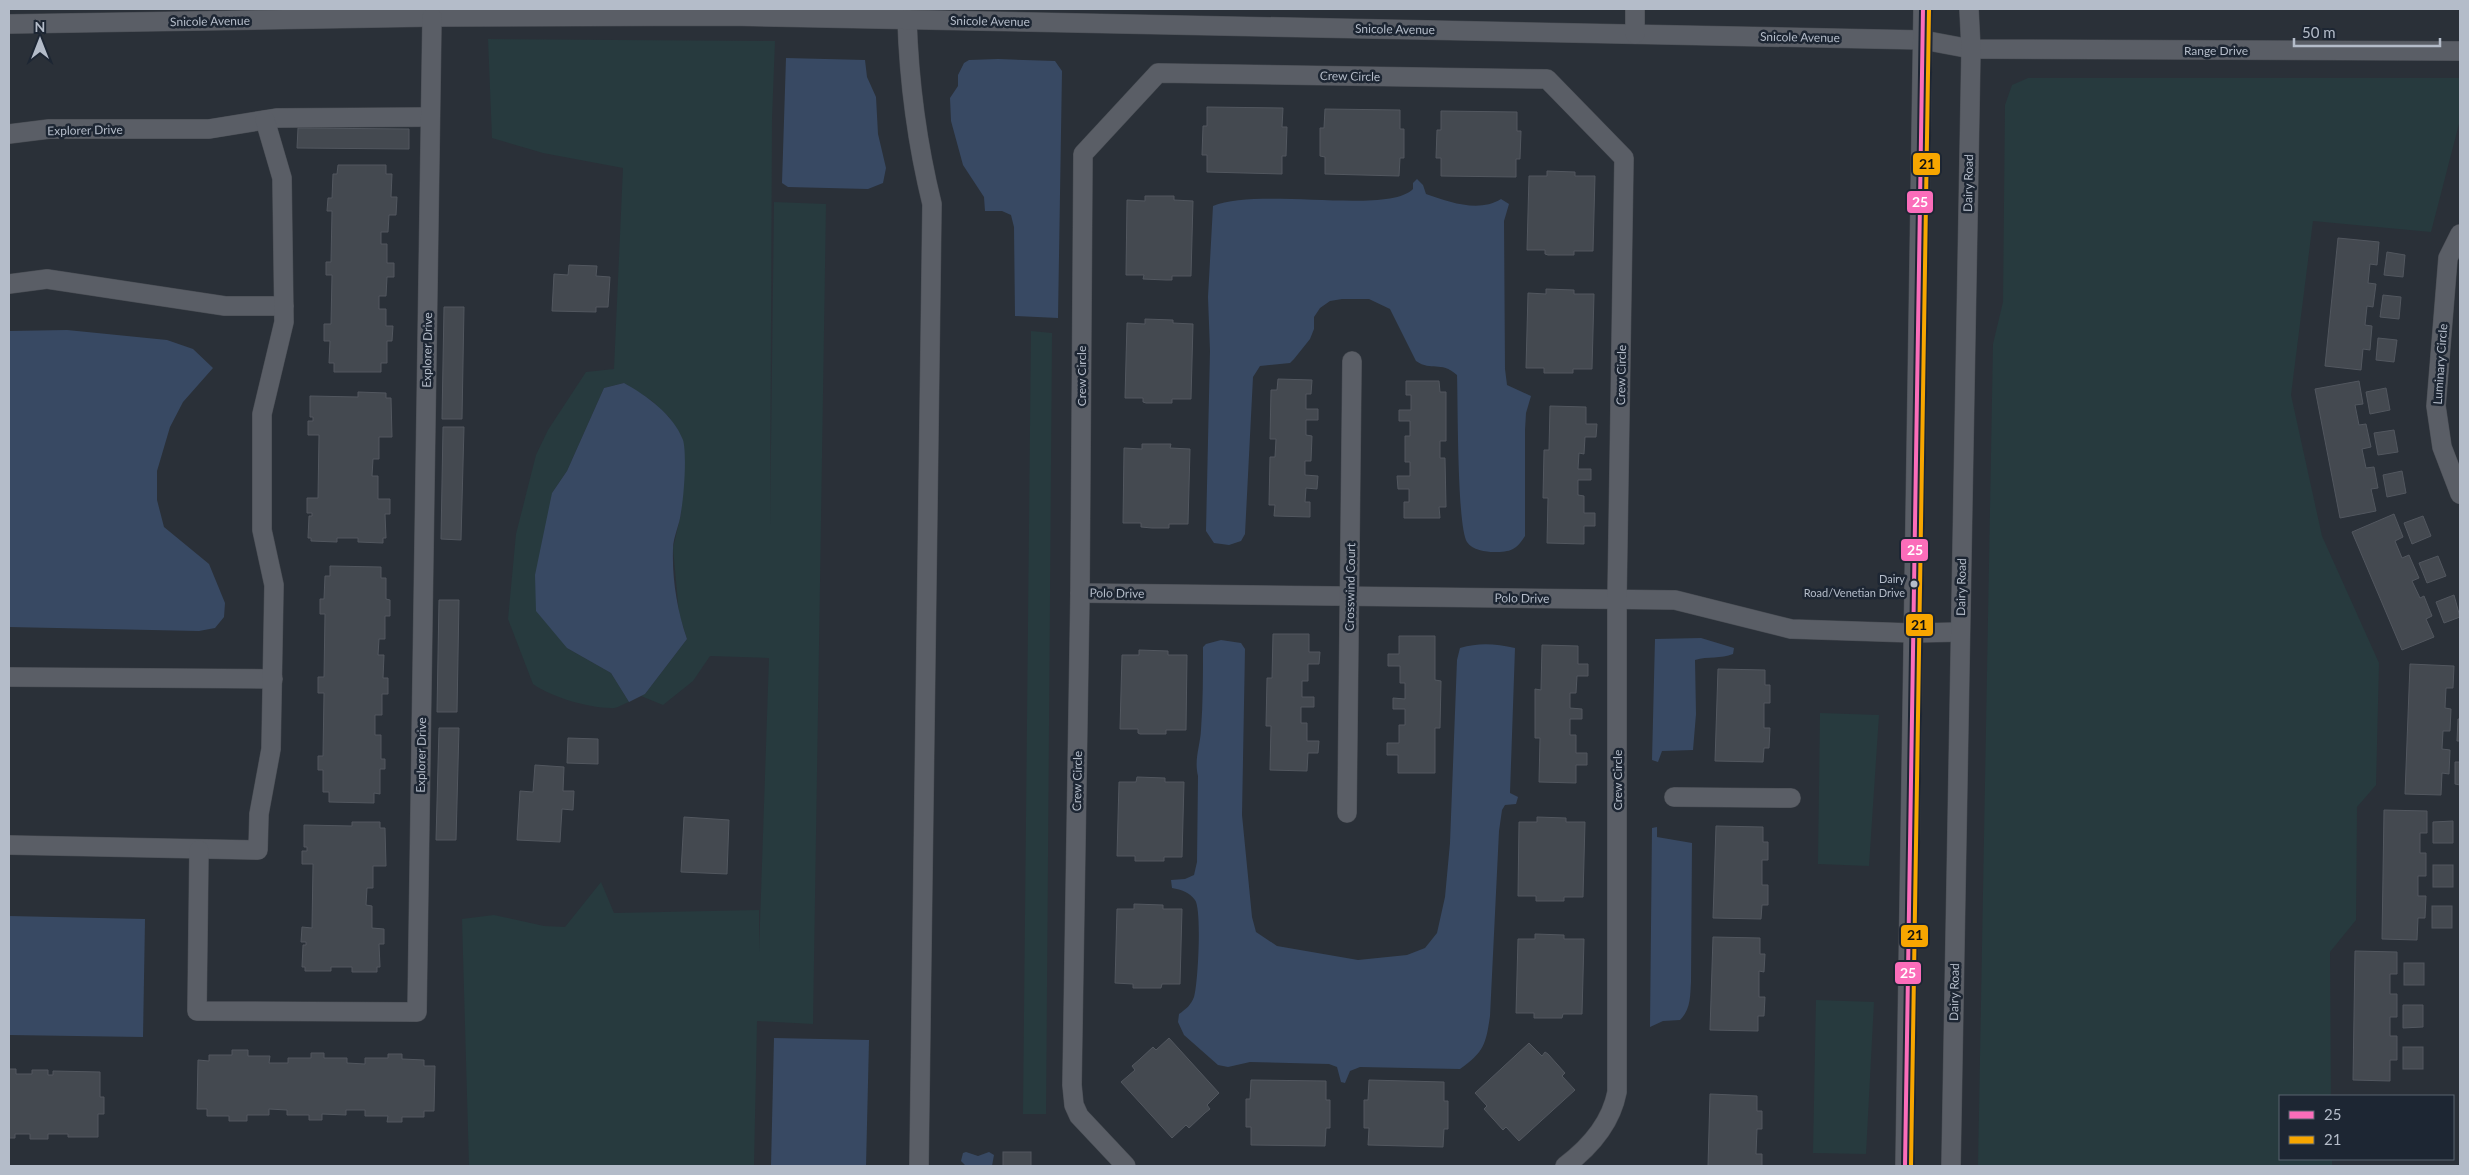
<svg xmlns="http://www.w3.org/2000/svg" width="2469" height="1175" font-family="Lato,sans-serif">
<rect width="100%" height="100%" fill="#2a3038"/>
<g fill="#273a3e">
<path d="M488 39 775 41 772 119 770 527 774 202 826 204 813 1024 757 1021 754 1166H469L462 919 494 915 544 926 565 927 601 882 614 913 759 910V952L769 658 710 656 693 681 663 705 641 696 645 694 687 639 679 614 673 548 681 514 683 441 669 417 652 401 624 383 604 388 567 471 552 493 567 648 611 673 629 702C623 704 616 709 611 708 589 708 551 697 533 684L508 619 516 534 536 455 548 430 586 372 614 369 623 168 543 153 492 138Z"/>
<polygon points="2028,78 2460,78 2460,120 2431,232 2313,221 2291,395 2322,536 2379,663 2376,785 2357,807 2356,920 2330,952 2331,1096 2280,1096 2280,1159 2332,1159 2332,1166 1978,1166 1993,344 2003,302 2005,105 2012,85"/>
<polygon points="1031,331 1052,333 1046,1114 1023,1114"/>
<polygon points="1820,713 1879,715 1869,866 1818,864"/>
<polygon points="1816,1000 1874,1002 1866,1154 1813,1153"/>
</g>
<g fill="#384963">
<polygon points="786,58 865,60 867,77 876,97 878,134 886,168 883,183 868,189 788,187 782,183"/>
<polygon points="998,59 1055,61 1062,71 1058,318 1015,316 1014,227 1011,215 1002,211 985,211 984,197 963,165 951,121 950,98 958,86 958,75 964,63 969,60"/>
<path d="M1417 179 1423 185 1426 194C1449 202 1479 213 1501 199L1509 204 1504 221 1505 369 1507 385 1531 396 1526 413 1525 430V536C1516 550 1511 552 1494 552 1486 552 1472 550 1467 542 1457 527 1458 402 1457 375 1440 360 1432 372 1416 361L1390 309 1369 299H1342L1330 301 1320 308 1314 317V329L1310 339 1294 359 1290 363 1260 366 1253 377 1245 534 1241 541 1229 545 1214 543 1206 531 1210 351 1208 297 1213 206C1259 187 1388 215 1413 189V183Z"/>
<polygon points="67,330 167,340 193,349 213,368 183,402 170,427 157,471 157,500 164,527 209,564 225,603 224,617 215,628 199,631 9,627 9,331"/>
<path d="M624 383C647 396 673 414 683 440 687 453 684 497 681 512 680 524 673 537 673 549 672 579 677 610 687 639L645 694 629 702 611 673 567 648 536 611 535 575 552 493 567 471 604 388Z"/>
<path d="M1701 638 1734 648 1733 654C1721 659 1708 656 1695 660L1696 714 1693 750 1662 751 1658 762 1652 760 1655 639Z"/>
<path d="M1221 640 1241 643 1245 649 1242 815 1252 917 1256 932 1277 946 1358 960 1407 955 1425 948 1437 933 1445 897 1450 843 1457 660 1460 648C1480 642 1496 644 1515 648L1510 793 1518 797 1516 804 1505 805 1502 810 1499 831 1490 1016C1486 1044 1484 1052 1460 1069L1360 1067 1350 1071 1345 1083 1341 1082 1337 1067 1329 1064 1250 1062 1228 1067 1218 1065 1184 1035 1178 1022 1179 1014C1186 1009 1191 1005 1194 997 1198 985 1202 909 1195 900 1189 892 1182 890 1172 888L1171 880 1185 879 1194 875 1197 862 1198 776C1194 759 1200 747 1201 730 1203 703 1203 675 1203 647L1206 644Z"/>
<path d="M1657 827V837L1692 843 1691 982C1690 996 1691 1009 1680 1020L1663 1021 1650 1027 1652 828Z"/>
<polygon points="9,916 145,919 143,1037 9,1035"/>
<polygon points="774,1038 869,1040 866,1166 771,1166"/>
<polygon points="966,1152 978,1156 989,1152 994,1155 992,1166 966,1166 961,1161 963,1153"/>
</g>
<g fill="#444950" stroke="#52575f">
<polygon points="1207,107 1283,108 1282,127 1287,127 1286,156 1282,156 1282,174 1207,172 1207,155 1202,155 1203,126 1207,126"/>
<polygon points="1325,109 1400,110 1400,129 1404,129 1404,158 1400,158 1399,176 1325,174 1325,157 1320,156 1320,128 1324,128"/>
<polygon points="1441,111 1517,112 1517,131 1521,131 1520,159 1516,159 1516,177 1441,176 1441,158 1436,158 1437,130 1441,130"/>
<polygon points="298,128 409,129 409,149 297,148"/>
<polygon points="338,165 386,165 386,174 392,174 391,197 397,197 396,215 389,215 388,232 381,232 381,244 387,244 387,263 394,263 394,277 387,277 386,296 379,296 379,309 386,309 386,326 393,326 392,341 387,341 387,363 381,363 381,372 334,372 334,363 329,363 330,341 324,341 324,324 331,324 332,275 326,275 326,262 331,262 332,211 327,211 328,198 332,198 333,174 337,174"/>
<polygon points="1547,171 1575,172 1575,176 1595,176 1593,251 1574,251 1574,255 1548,255 1545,254 1545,250 1527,250 1529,176 1547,176"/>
<polygon points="1145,196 1174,196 1174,200 1193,201 1191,276 1172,276 1172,280 1166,280 1143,279 1144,275 1126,275 1127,200 1145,201"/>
<polygon points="2338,238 2379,242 2377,265 2370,264 2368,283 2376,284 2373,307 2367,306 2365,325 2372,326 2370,350 2363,349 2361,370 2325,366"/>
<polygon points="2387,252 2405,255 2403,277 2384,275"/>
<polygon points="569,265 597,266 596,276 610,277 608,307 596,307 596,312 552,311 554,274 568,275"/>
<polygon points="1546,289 1574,290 1574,294 1594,294 1592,369 1573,369 1573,373 1544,373 1544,368 1526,368 1528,293 1546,294"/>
<polygon points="2383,295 2401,297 2399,319 2380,317"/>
<polygon points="444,307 464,307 462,419 442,419"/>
<polygon points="1145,319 1173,320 1173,323 1193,324 1191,399 1172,399 1172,403 1146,403 1143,402 1143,398 1125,398 1127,323 1145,324"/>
<polygon points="2378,338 2397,340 2394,362 2376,360"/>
<polygon points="1278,379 1312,380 1311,394 1306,394 1306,409 1318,409 1318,420 1306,420 1306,435 1312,436 1311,461 1305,461 1305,475 1318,476 1317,489 1306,488 1305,502 1310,502 1310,517 1274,516 1275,505 1269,505 1270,457 1275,457 1276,439 1270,439 1271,390 1277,390"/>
<polygon points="1406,381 1439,381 1440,392 1446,392 1446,441 1440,441 1440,458 1445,458 1446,507 1439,507 1440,518 1404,518 1404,502 1409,502 1409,489 1398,489 1397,476 1410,476 1410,462 1405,462 1405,436 1410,436 1410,421 1399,421 1399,410 1411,410 1411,395 1406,395"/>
<polygon points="2359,381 2363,404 2355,405 2359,425 2366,424 2371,447 2362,449 2366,468 2374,467 2378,488 2371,489 2376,511 2340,518 2315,389"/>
<polygon points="2386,388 2390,410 2370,414 2366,392"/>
<polygon points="358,392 386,393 386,398 391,398 392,437 379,437 379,459 373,459 372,476 378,476 378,499 390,499 390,514 385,514 386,538 383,538 383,543 358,542 358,538 337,538 337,542 311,541 311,538 308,538 309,516 312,516 312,513 307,513 307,498 318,498 319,435 308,435 308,421 313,421 313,417 310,417 310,396 358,397"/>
<polygon points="1550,406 1586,407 1586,424 1597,424 1596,437 1585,437 1584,454 1579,453 1578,469 1591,469 1591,480 1578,480 1578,495 1584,496 1584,513 1595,513 1595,526 1584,526 1584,544 1547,543 1548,498 1543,498 1544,450 1549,450"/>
<polygon points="443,427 464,427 461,540 441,539"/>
<polygon points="2394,430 2398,452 2378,455 2374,433"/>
<polygon points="1142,444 1171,444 1170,448 1190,449 1188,524 1169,524 1169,528 1152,528 1141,527 1141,523 1123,523 1124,448 1142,449"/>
<polygon points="2402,471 2406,493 2387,497 2383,475"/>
<polygon points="2394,514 2403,537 2395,541 2402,558 2409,555 2419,578 2412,581 2420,598 2424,596 2432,616 2426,619 2434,637 2402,650 2352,532"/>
<polygon points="2423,516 2431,536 2412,544 2404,523"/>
<polygon points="2438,556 2446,576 2427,583 2419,563"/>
<polygon points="330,566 381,567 381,578 386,578 386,599 390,600 390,616 385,616 385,639 379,639 378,655 384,655 383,678 388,678 388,694 382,694 382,715 375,715 375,735 381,735 381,759 385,759 385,769 380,769 380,794 374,793 374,803 329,802 329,792 323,792 323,770 318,770 318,756 323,756 324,693 318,693 318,677 324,677 325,614 320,614 320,599 324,599 325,576 330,576"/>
<polygon points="2454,595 2460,617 2444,623 2436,602"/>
<polygon points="439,600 459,600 457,712 437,712"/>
<polygon points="1273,634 1309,634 1309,652 1320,652 1319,664 1308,664 1308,681 1302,681 1302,697 1314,697 1314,707 1301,707 1301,723 1307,723 1307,741 1319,741 1318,753 1308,753 1307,771 1270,770 1271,726 1266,726 1267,678 1272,678"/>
<polygon points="1399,636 1435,636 1435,680 1441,681 1440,728 1435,728 1435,773 1398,773 1398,755 1387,755 1387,743 1399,743 1399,725 1405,725 1405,709 1393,709 1393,698 1405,699 1405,683 1400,683 1400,666 1388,666 1388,654 1399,654"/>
<polygon points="1542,645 1578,646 1578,664 1588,664 1588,676 1577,676 1576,693 1570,693 1570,708 1582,709 1582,719 1570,719 1570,735 1576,735 1576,753 1587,753 1587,765 1576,765 1576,783 1539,782 1540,738 1535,738 1535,689 1541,690"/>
<polygon points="1139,650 1168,651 1168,655 1187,655 1186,730 1166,730 1166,734 1140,734 1138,733 1138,729 1120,729 1122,655 1139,655"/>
<polygon points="2410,664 2454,666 2453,688 2446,688 2445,708 2451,709 2450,731 2443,731 2442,749 2450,750 2449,774 2442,773 2441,795 2405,794"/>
<polygon points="1718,669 1765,670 1765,685 1770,685 1770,703 1764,703 1764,728 1770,728 1769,748 1764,748 1763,762 1715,761"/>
<polygon points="2458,719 2460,719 2460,741 2457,741"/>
<polygon points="439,728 459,728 456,840 436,840"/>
<polygon points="568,738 598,739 598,764 567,763"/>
<polygon points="2455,762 2460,762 2460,785 2455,784"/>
<polygon points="535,765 564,767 563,791 574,791 573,810 562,809 560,842 517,840 520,791 533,792"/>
<polygon points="1137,777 1165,778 1165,782 1184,782 1182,857 1164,857 1164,861 1135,861 1135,856 1117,856 1119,782 1136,782"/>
<polygon points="2384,810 2427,811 2427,833 2420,833 2420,853 2426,853 2426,876 2418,876 2418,896 2426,896 2425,918 2418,918 2417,940 2382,939"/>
<polygon points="684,817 729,820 727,874 681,872"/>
<polygon points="1537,817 1566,818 1566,822 1585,822 1583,897 1564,897 1564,901 1536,901 1536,896 1518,896 1519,822 1537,822"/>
<polygon points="2453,821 2453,843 2433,843 2433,822"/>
<polygon points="352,822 380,822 380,828 385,828 386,866 373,866 373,888 367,888 366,905 372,906 372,928 384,929 384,944 379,944 380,967 377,967 377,972 352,972 352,967 331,967 331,971 305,971 305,967 302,967 303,945 306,945 306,942 301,942 302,927 312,928 313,864 302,864 302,851 307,851 307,847 304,847 304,825 352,826"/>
<polygon points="1716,826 1763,827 1763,842 1768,842 1768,860 1762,860 1762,885 1768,885 1768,905 1762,905 1761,919 1713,918"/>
<rect x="2433" y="865" width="20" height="22"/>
<polygon points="1134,904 1163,905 1163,909 1182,909 1180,984 1162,984 1161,988 1133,988 1133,984 1115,983 1117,909 1134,909"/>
<rect x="2432" y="906" width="20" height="22"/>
<polygon points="1535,934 1564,935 1564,939 1584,939 1582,1014 1563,1014 1562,1018 1534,1018 1534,1013 1516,1013 1518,939 1535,939"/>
<polygon points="1713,937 1760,938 1760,954 1765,954 1764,972 1759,971 1759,997 1765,997 1764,1016 1758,1016 1758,1031 1710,1030"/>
<polygon points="2355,951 2397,952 2397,974 2390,974 2390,994 2397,994 2397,1017 2390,1017 2390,1036 2397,1036 2397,1060 2390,1060 2390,1081 2353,1080"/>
<rect x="2404" y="963" width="20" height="22"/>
<polygon points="2403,1005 2423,1005 2423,1027 2403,1028"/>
<polygon points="1169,1038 1219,1093 1207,1105 1210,1109 1205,1113 1189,1128 1186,1125 1172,1138 1121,1082 1135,1070 1132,1066 1140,1059 1153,1047 1156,1050"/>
<polygon points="1529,1043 1542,1056 1545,1052 1548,1054 1565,1073 1562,1076 1575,1090 1519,1141 1506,1127 1503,1130 1494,1120 1484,1109 1487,1106 1475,1093"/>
<rect x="2403" y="1047" width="20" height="22"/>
<polygon points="232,1050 248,1050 248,1056 270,1056 269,1063 288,1063 288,1058 311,1058 311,1053 324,1053 324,1058 347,1058 347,1063 365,1064 365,1058 388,1058 388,1054 402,1054 402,1059 424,1060 424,1066 435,1066 434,1111 424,1111 424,1117 402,1117 402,1122 387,1122 388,1116 365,1116 365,1110 346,1110 346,1115 322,1114 322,1120 309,1120 309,1115 287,1115 287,1110 269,1109 269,1115 247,1115 247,1121 229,1121 229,1116 207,1116 207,1109 197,1109 198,1060 209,1061 209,1055 232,1055"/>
<polygon points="9,1069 16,1069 16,1074 32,1074 32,1070 48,1070 48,1075 53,1075 53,1071 100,1072 100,1097 104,1097 104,1114 98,1114 98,1137 68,1137 68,1134 48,1134 48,1139 30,1139 30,1134 15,1134 15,1138 9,1138"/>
<polygon points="1251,1080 1326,1081 1326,1100 1330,1100 1330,1128 1326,1128 1325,1146 1251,1145 1251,1127 1246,1127 1246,1099 1250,1099"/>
<polygon points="1369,1080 1444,1082 1444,1101 1448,1101 1448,1129 1444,1129 1443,1147 1368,1145 1369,1128 1364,1128 1364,1100 1368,1100"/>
<polygon points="1710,1094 1757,1096 1757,1111 1762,1111 1762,1129 1757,1129 1756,1154 1762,1154 1762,1166 1708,1166"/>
<rect x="1003" y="1152" width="28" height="14"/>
</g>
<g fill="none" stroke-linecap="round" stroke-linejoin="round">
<g stroke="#484c53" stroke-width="20">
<g id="minor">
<path d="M907 19C909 82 917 143 932 204L919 1166"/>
<polyline points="9,24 432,17 729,16 1923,40 1971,49 2460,51"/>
<polyline points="1635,34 1635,9"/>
<polyline points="9,134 49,129 209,129 277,118 430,117"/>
<polyline points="2460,234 2448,258 2436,406 2442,447 2460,494"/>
<polyline points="9,284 47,279 225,306 284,306"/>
<polyline points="1080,593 1675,600 1791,629 1913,633 1960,632"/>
<polyline points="9,677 273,679"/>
<polyline points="1674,797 1791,798"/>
<polyline points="1347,813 1352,361"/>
<polyline points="9,845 258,850 259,814 271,749 274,585 262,530 262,414 284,322 282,178 265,120"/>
<polyline points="199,850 197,1011 417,1012 432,17"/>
<path d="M1126 1166 1079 1116 1074 1105 1072 1085 1080 593 1083 154 1158 73 1547 79 1624 158 1617 599V1092C1611 1123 1589 1148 1565 1166"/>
<polyline points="1905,1166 1923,9"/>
<polyline points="1951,1166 1971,49 1969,9"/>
</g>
</g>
<use href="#minor" stroke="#5a5e66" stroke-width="19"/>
<g stroke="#1d2633" stroke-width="8">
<polyline id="bus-1" points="1905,1166 1923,9"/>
</g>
<g stroke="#1d2633" stroke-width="8">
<polyline id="bus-2" points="1911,1166 1929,9"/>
</g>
<use href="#bus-1" stroke="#fb6dba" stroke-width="4"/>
<use href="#bus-2" stroke="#f7a600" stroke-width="4"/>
</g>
<circle fill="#b4bcc9" stroke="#1d2633" stroke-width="2" cx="1914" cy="584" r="4.5"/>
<g text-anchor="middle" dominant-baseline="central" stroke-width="5" stroke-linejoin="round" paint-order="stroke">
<g font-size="11" fill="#b4bcc9" stroke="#1d2633" text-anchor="end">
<text x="1905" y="578">Dairy<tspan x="1905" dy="14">Road/Venetian Drive</tspan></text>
</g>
<g font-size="12" fill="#b4bcc9" stroke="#1d2633">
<text transform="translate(210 21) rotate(-1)">Snicole Avenue</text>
<text transform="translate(990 21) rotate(1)">Snicole Avenue</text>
<text transform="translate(1395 29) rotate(1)">Snicole Avenue</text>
<text transform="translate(1800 37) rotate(1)">Snicole Avenue</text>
<text x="2216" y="50">Range Drive</text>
<text transform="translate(1350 76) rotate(1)">Crew Circle</text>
<text transform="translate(85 130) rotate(-1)">Explorer Drive</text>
<text transform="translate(1968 183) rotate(-89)">Dairy Road</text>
<text transform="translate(427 350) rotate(-89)">Explorer Drive</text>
<text transform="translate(2440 364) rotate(-86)">Luminary Circle</text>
<text transform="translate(1621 375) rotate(-89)">Crew Circle</text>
<text transform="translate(1081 376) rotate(-90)">Crew Circle</text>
<text transform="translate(1350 587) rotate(-89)">Crosswind Court</text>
<text transform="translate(1961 587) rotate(-89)">Dairy Road</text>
<text transform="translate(1117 593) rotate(1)">Polo Drive</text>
<text transform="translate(1522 598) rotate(1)">Polo Drive</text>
<text transform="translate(421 755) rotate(-89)">Explorer Drive</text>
<text transform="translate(1617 780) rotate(-90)">Crew Circle</text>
<text transform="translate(1077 781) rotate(-89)">Crew Circle</text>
<text transform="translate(1954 992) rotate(-89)">Dairy Road</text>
</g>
</g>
<g stroke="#1d2633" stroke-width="2">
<rect x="1912" y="152" width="29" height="24" rx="5" fill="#f7a600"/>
<rect x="1906" y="190" width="28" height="24" rx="5" fill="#fb6dba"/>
<rect x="1900" y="538" width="29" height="24" rx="5" fill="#fb6dba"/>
<rect x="1905" y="613" width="29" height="24" rx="5" fill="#f7a600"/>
<rect x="1900" y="924" width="29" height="24" rx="5" fill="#f7a600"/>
<rect x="1894" y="961" width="28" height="24" rx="5" fill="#fb6dba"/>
</g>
<g font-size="14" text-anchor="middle" font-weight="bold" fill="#fff">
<text x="1920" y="207">25</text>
<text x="1915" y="555">25</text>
<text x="1908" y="978">25</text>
</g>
<g font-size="14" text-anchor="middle" font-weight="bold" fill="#111">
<text x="1927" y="169">21</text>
<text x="1919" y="630">21</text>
<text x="1915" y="940">21</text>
</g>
<rect width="2469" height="1175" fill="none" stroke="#b4bcc9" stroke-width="20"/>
<rect x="2279" y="1095" width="175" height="65" fill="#1d2633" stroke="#59626f"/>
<rect x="2289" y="1111" width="25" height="8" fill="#fb6dba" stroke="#59626f"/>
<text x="2324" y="1120" font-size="15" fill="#b4bcc9">25</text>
<rect x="2289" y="1136" width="25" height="8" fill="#f7a600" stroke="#59626f"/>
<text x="2324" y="1145" font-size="15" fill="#b4bcc9">21</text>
<g transform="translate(40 40)" stroke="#1d2633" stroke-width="4" paint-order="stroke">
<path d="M0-4L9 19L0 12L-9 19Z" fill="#b4bcc9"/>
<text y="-8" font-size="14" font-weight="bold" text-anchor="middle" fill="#b4bcc9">N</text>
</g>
<path d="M2294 38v8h146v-8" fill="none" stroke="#b4bcc9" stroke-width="2.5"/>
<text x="2302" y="38" font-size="15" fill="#b4bcc9" stroke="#1d2633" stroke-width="4" paint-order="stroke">50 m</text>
</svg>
